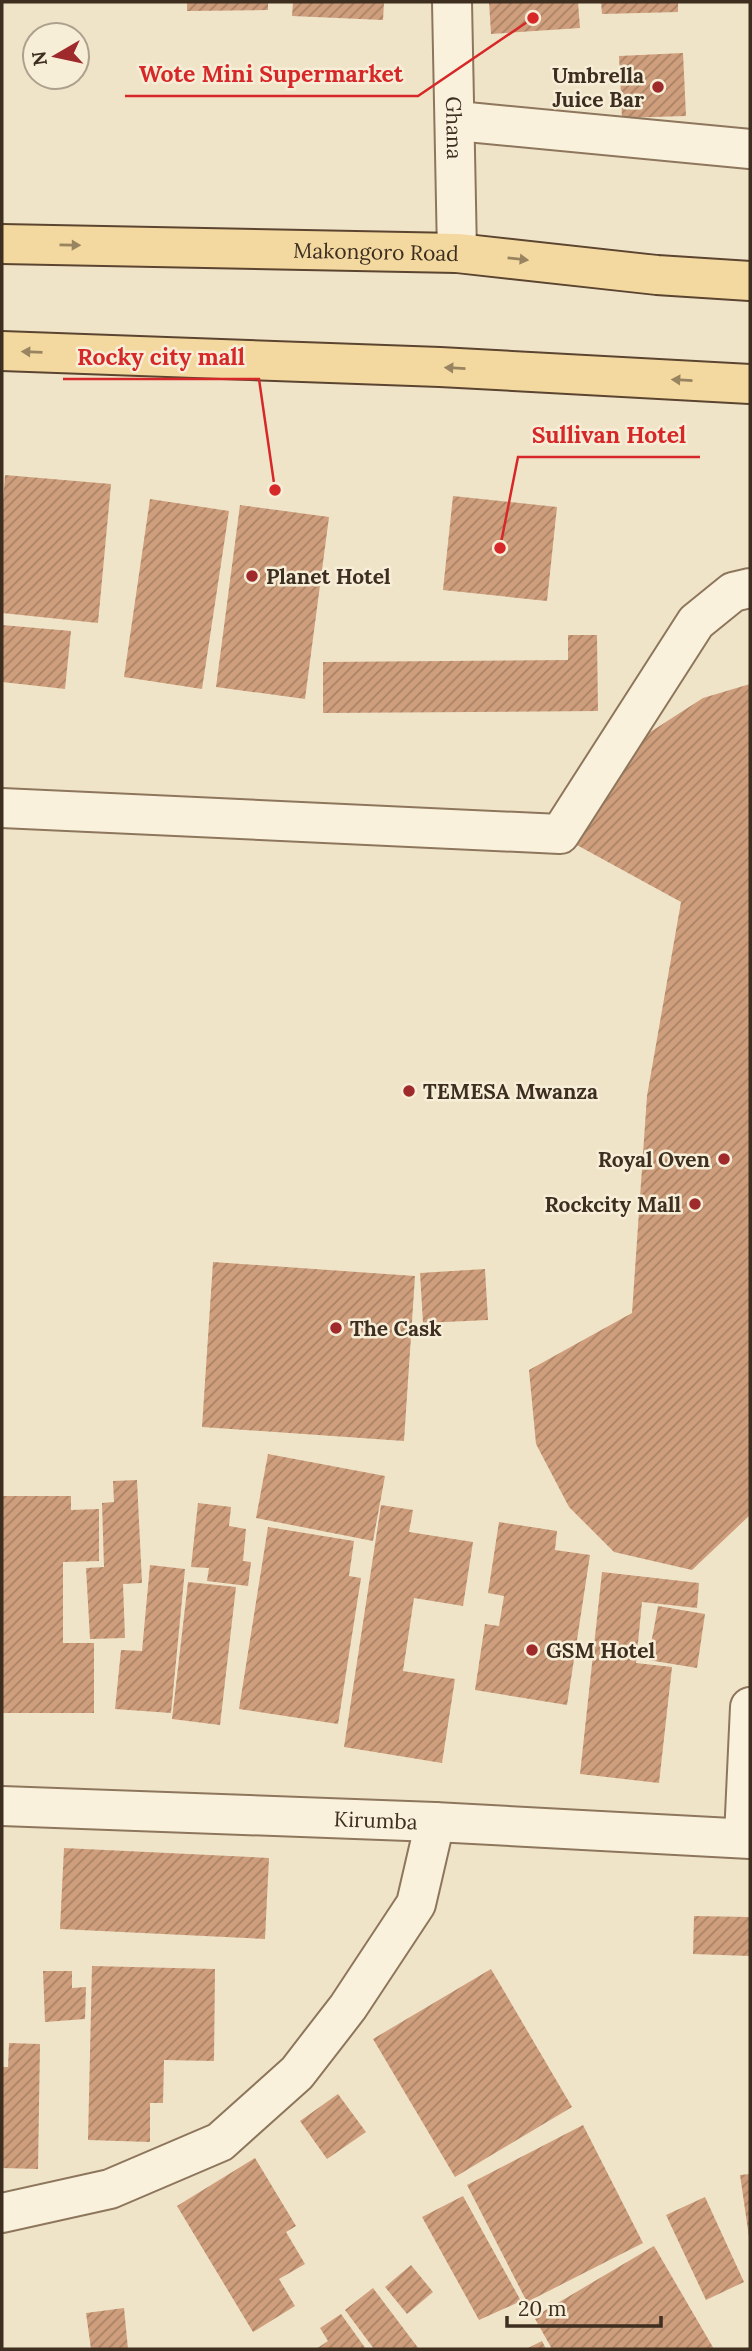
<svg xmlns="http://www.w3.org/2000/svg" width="752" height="2351" font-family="Lora,serif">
<defs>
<pattern id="building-hatch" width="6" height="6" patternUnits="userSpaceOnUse" patternTransform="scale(1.75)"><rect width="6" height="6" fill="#cf9f7d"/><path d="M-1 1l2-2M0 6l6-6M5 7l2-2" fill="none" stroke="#a98266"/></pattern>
</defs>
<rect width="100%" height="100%" fill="#f0e4c8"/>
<g fill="url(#building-hatch)">
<polygon points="187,2 268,2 268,10 187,11"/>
<polygon points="293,2 384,2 383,20 292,16"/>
<polygon points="489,2 578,2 580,28 491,34"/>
<polygon points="601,2 678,2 678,12 602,14"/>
<polygon points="683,53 686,116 622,118 619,56"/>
<polygon points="5,475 111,484 98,623 2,613 2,517"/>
<polygon points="453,496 557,507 547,601 443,590"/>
<polygon points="150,499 229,511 202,689 124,677"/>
<polygon points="240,505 329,517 305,699 216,687"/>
<polygon points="2,625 71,631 65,689 2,682"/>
<polygon points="568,635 597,635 598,711 323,713 323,662 568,660"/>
<polygon points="750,684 750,1515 692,1570 614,1552 569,1507 536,1444 529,1370 632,1313 647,1096 681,902 575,844 627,747 703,698"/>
<polygon points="213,1262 415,1276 404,1441 202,1427"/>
<polygon points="485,1269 488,1320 423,1323 420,1273"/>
<polygon points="268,1454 385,1476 373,1541 256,1518"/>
<polygon points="137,1480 142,1583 123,1584 125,1638 90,1639 86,1568 104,1567 102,1503 114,1502 113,1481"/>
<polygon points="2,1496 71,1496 71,1510 99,1509 99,1561 63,1562 63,1643 94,1643 94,1713 2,1713"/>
<polygon points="198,1503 231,1507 229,1526 246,1529 243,1561 251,1562 248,1586 207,1581 209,1568 191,1567"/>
<polygon points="381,1505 413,1510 409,1532 473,1542 463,1606 414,1598 403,1671 455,1679 442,1763 344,1747"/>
<polygon points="499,1522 557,1531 555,1550 590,1555 567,1705 475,1690 485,1624 499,1626 504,1596 488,1593"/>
<polygon points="268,1527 354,1541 349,1576 361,1578 338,1724 239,1709"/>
<polygon points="150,1565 185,1569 171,1713 115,1709 121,1650 142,1651"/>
<polygon points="602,1572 699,1583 697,1608 642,1602 636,1663 672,1667 659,1783 580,1774"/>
<polygon points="188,1582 236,1587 220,1725 172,1719"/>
<polygon points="658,1606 705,1614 697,1668 648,1660"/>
<polygon points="64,1848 269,1858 265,1939 60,1929"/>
<polygon points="694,1916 750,1917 750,1956 693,1954"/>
<polygon points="92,1966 215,1969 214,2061 164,2060 163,2103 150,2103 150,2142 88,2140"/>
<polygon points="491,1969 572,2107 455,2177 373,2039"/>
<polygon points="43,1971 72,1971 72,1988 86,1987 85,2019 45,2022"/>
<polygon points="9,2043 40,2044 38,2169 2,2168 2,2067 8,2067"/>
<polygon points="338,2094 366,2132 327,2159 300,2121"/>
<polygon points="583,2125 643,2243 527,2302 467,2185"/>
<polygon points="255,2158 296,2226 286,2232 305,2264 279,2279 295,2306 253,2332 177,2206"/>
<polygon points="750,2174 750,2237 749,2237 740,2175"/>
<polygon points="463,2196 521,2301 479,2320 422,2217"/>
<polygon points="705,2197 744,2282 706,2300 666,2215"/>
<polygon points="654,2246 714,2349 552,2349 534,2317"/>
<polygon points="411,2265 433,2292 407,2314 385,2287"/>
<polygon points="373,2288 419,2349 374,2349 345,2310"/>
<polygon points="124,2308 128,2349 91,2349 86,2313"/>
<polygon points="341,2314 366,2349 316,2349 328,2341 320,2328"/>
<polygon points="542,2341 546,2349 526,2349"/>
</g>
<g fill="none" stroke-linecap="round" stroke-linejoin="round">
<g stroke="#8d765c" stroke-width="42">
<g id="minor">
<path id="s1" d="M452 2 457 253"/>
<polyline points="457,121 750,149"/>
<polyline points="2,808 560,834 696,622 733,592 750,588"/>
<path id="s2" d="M2 1806 435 1822 750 1839"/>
<polyline points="744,1837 750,1707"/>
<polyline points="2,2213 110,2189 220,2142 297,2073 348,2007 416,1904 435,1822"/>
</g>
</g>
<g stroke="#5b4430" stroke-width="42">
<g id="major">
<path id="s3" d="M2 244 457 253 657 275 750 281"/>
<polyline points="2,351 440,367 750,384"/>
</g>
</g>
<use href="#minor" stroke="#faf1dc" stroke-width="38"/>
<use href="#major" stroke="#f3d9a0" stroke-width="38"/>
</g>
<defs><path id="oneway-solid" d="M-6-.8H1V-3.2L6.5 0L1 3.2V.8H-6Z" transform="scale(1.75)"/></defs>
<g fill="#988460">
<use href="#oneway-solid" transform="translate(70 245) rotate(1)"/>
<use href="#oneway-solid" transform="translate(518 259) rotate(6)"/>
<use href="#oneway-solid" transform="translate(32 352) rotate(-178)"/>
<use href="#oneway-solid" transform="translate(455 368) rotate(-177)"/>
<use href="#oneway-solid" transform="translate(682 380) rotate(-177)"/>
</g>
<g fill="#9e2a2b" stroke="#f7eed8" stroke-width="2.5">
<circle cx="658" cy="87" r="7"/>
<circle cx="252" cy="576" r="7"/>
<circle cx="409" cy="1091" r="7"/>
<circle cx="724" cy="1159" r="7"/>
<circle cx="695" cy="1204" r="7"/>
<circle cx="336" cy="1328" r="7"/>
<circle cx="532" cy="1650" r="7"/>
</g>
<g text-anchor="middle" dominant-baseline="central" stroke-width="5" stroke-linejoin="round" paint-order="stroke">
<g font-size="21" font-weight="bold" fill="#3d2e20" stroke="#f7eed8" text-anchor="start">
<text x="644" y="75" text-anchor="end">Umbrella<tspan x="644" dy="24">Juice Bar</tspan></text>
<text x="266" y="576">Planet Hotel</text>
<text x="423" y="1091">TEMESA Mwanza</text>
<text x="710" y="1159" text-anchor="end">Royal Oven</text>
<text x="681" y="1204" text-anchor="end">Rockcity Mall</text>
<text x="350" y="1328">The Cask</text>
<text x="546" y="1650">GSM Hotel</text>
</g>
<g font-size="21" fill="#3d2e20" stroke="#f7eed8">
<text stroke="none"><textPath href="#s1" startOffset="126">Ghana</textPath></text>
<text stroke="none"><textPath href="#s3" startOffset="374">Makongoro Road</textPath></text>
<text stroke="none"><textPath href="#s2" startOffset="374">Kirumba</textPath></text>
</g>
</g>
<path fill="none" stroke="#d62828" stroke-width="2.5" d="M533 18L418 96H125M275 490L259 379H63M500 548L518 457H700"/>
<g fill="#d62828" stroke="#f7eed8" stroke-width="2.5">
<circle cx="533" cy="18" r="7"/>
<circle cx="275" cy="490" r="7"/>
<circle cx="500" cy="548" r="7"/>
</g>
<g font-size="23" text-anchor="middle" font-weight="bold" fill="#d62828" stroke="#f7eed8" stroke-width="5" stroke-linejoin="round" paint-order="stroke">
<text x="271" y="82">Wote Mini Supermarket</text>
<text x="161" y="365">Rocky city mall</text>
<text x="609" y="443">Sullivan Hotel</text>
</g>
<rect width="752" height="2351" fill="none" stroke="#3d2e20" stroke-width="7"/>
<g transform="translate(56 56) rotate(261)"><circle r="33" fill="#f7eed8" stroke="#ada18e" stroke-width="2"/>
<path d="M0-5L12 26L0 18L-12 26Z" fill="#9e2a2b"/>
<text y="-10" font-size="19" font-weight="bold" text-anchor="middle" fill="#3d2e20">N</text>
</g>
<path d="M507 2316v10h154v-10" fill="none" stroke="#3d2e20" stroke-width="3.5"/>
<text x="518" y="2316" font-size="21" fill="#3d2e20" stroke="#f7eed8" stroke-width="5" paint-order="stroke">20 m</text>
</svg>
